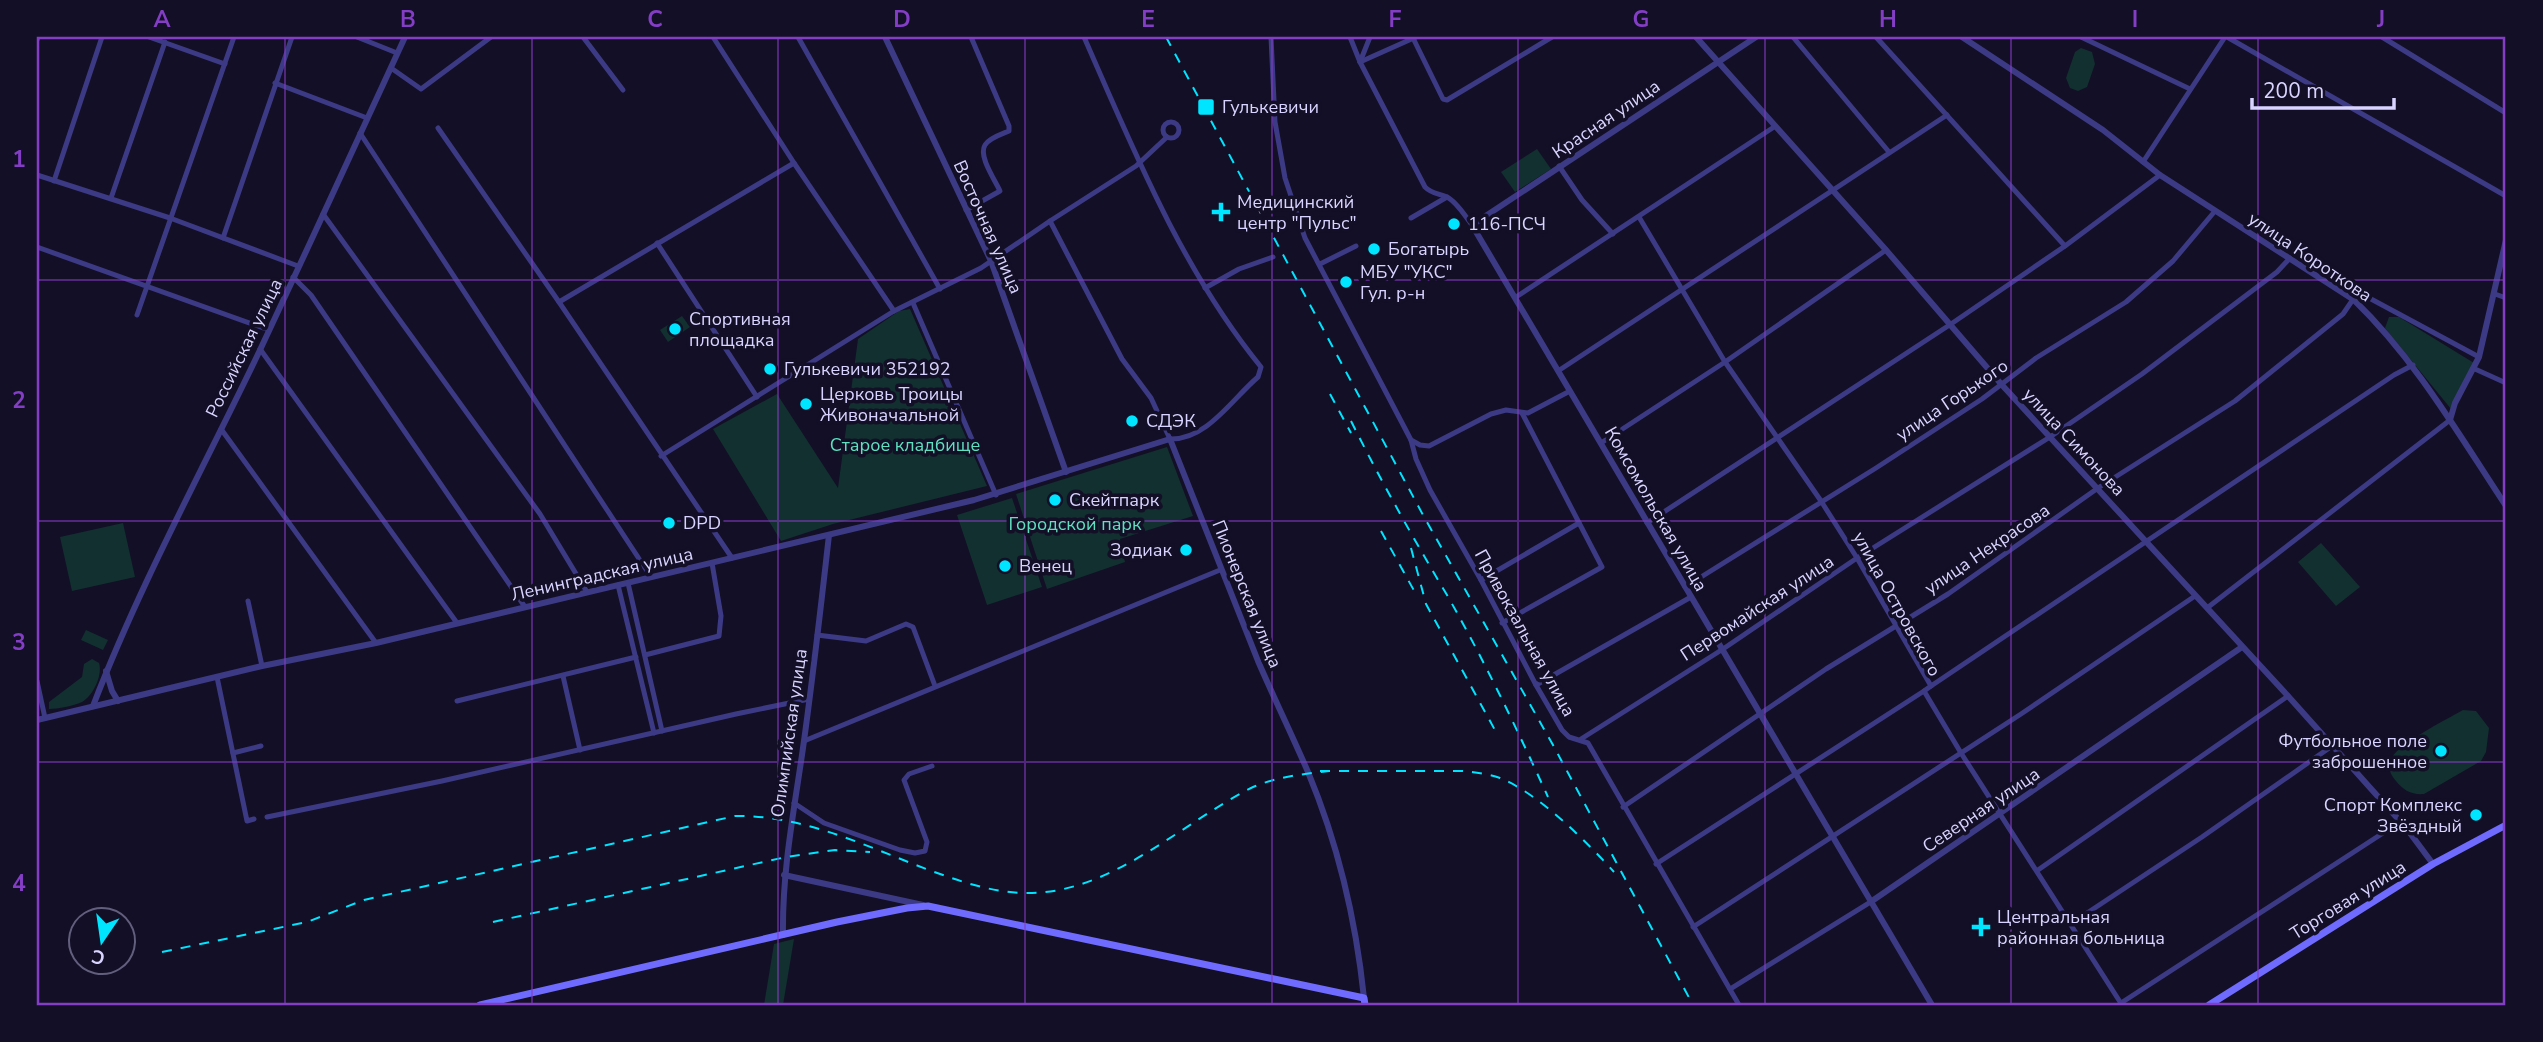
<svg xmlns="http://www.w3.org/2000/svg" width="2543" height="1042" font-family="'Nunito Sans',sans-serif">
<rect width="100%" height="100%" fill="#130f26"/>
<g fill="#12302f">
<polygon points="2081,48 2092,52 2095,64 2087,87 2078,91 2070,88 2066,78 2075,52"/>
<polygon points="1537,149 1551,169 1515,192 1501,172"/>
<polygon points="910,309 987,486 833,524 781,541 713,429 777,394 838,488 858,339 899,311"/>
<polygon points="682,316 690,327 668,342 660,330"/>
<polygon points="2389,317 2399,317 2474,363 2451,409 2385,328"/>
<polygon points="1167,447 1193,516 1120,539 1125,562 1047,589 1016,494"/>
<polygon points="1012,498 1042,587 987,605 957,515"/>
<polygon points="123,523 135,577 72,591 60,537"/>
<polygon points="2321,543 2360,587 2336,606 2298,562"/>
<polygon points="86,630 108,640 103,650 81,640"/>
<path d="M92 659 99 663C103 675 93 696 82 702 73 706 58 709 49 709V702L82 677 84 664Z"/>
<path d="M2463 710 2476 711 2489 728 2486 752 2481 761 2424 794C2412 795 2404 791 2396 781 2391 775 2387 768 2390 761 2396 744 2446 720 2463 710Z"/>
<polygon points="794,939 783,1005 764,1005 774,944"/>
</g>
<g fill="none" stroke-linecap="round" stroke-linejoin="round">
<g stroke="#3d3a85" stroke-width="5">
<polyline points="149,37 225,64"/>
<polyline points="357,37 397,53"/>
<polyline points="583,37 623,90"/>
<polyline points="713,37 794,163 894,311"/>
<polyline points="798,37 940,289"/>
<polyline points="1271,37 1275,122 1285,178 1305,238 1411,440 1420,445 1429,446 1491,414 1506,410 1528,413 1570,391"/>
<path d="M1350 37 1360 62 1425 187C1432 194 1438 193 1447 197 1457 202 1465 216 1472 225"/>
<polyline points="1793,37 1889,152"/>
<polyline points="1876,37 2065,246"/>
<polyline points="2081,37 2190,89"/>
<polyline points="2227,37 2506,196"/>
<polyline points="2382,37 2506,113"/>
<polyline points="1413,38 1443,99 1447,100 1552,37"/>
<polyline points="37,40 38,37"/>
<polyline points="1360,62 1416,37"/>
<polyline points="1360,62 1370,37"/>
<polyline points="391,68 421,89 491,37"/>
<polyline points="275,83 367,118"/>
<circle cx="1171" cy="130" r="8"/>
<polyline points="438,128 559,302 732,558"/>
<polyline points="360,133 651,577"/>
<polyline points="2143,162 2225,37"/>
<polyline points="1559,166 1582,200 1613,234"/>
<polyline points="37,175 170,218 298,266"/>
<polyline points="54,181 102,37"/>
<polyline points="111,198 165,42"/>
<path d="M966 210 1000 191C995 180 978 156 985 145 989 138 1002 134 1009 131V126L971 37"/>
<polyline points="323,214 540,514 587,592"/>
<polyline points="1639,217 1725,362 1821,501 1857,558 1931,686 1924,691 1961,753 2122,1005"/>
<polyline points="1411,218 1447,197"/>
<path d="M1050 221 1122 359 1151 398 1170 439C1207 440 1232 399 1258 377L1261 367C1182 270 1134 151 1084 37"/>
<polyline points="223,238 292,37"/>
<polyline points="657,243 757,397"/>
<polyline points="37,247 269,330"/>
<polyline points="1320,264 1356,246"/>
<polyline points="293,277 311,295 525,607"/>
<polyline points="1205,288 1239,269 1273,257"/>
<polyline points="2495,294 2506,298"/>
<polyline points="1516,297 1774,127"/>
<polyline points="559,302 794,163"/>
<polyline points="913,303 996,495"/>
<polyline points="137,315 234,37"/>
<polyline points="260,349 457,623"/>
<polyline points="2475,369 2506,383"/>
<polyline points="1558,371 1947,115"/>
<polyline points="221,429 376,643"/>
<polyline points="1411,440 1416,459 1430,490 1481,580 1536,685 1562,730 1569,737 1588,743 1739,1005"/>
<polyline points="1601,443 1725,362 1886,250"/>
<polyline points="661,456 894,311 981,268 1050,221 1136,166 1167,137"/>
<polyline points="1647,523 1951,324 2065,246 2160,175"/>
<polyline points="1481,580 1579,523"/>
<polyline points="628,583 662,731"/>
<polyline points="618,585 654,733"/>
<polyline points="1685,587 1876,468 1982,399 2036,358 2126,302 2173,261 2215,211"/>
<polyline points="248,601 262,666"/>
<polyline points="2207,608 2450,420"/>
<polyline points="1502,623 1602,567 1522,413"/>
<polyline points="817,635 866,641 906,624 913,627 935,686"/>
<polyline points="645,655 719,636 721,616 712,563"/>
<polyline points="563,676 580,750"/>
<polyline points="217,677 247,821 254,819"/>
<polyline points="37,681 45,718"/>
<polyline points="1536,685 1691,597"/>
<polyline points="1931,686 2394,375 2413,365"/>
<polyline points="457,701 636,657"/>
<polyline points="1581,739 1723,649 1857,558 2050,437 2142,374 2277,272 2290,258"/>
<polyline points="804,741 1220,570"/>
<polyline points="233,753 261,746"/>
<polyline points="794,803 824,823 900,850 915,853 925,851 927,842 904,780 909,774 932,766"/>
<polyline points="1623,807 1826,669 1948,594 2098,488 2235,401 2343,314 2358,292 2479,357"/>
<polyline points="267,817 442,781 736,714 809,699"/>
<polyline points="1656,864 1924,691"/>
<polyline points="2038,870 2288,696"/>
<polyline points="2072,923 2202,837 2332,746"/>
<polyline points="1693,927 2021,714 2195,596"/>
<polyline points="1730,989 1872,901"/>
<polyline points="2121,1003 2400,822"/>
</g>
<g stroke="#3d3a85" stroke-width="6">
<polyline points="885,37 991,261 1066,472"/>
<polyline points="1696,37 1886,250 2002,385 2288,696 2407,829 2433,864"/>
<polyline points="1756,37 1472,225 1932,1005"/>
<path d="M1962 37 2103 130 2160 175 2354 300C2416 360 2459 435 2506 506"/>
<polyline points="2450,420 2455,403 2479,357 2506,240"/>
<polyline points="106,671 112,691 118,701"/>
<path d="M93 706C140 584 203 469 260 350 309 246 357 141 405 37"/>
<path d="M37 720 262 666 376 643 974 500 1170 439C1200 513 1228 587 1258 661 1274 698 1292 735 1308 772 1338 844 1356 921 1364 998"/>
<polyline points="784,875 923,905"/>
<polyline points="1872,901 2242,647"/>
<path d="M783 935C782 871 794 811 803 748 813 677 821 606 829 535"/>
</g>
<g stroke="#6f6bff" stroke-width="7">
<polyline points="480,1005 837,922 907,908 928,906 1364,998 1365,1005"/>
<polyline points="2209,1005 2433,864 2506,825"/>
</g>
<g stroke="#00e5ff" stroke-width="2" stroke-dasharray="10 9" stroke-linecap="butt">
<polyline points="1166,37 1423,515 1553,745 1693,1005"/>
<polyline points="1330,394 1351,433"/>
<path d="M1351 421C1381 481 1413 538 1447 595 1484 660 1517 729 1548 797"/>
<polyline points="1381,531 1417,596"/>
<polyline points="1411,548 1426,604 1496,732"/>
<path d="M1320 771H1462C1475 772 1488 774 1500 778 1538 793 1587 842 1614 872"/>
<polyline points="493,922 786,857 835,850 870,852"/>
<path d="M162 952 307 922 364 900 735 816C804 815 865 846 929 870 962 882 996 894 1032 893 1114 891 1182 823 1251 788 1275 777 1303 774 1329 771"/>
</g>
</g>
<path fill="none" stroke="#843dc5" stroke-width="2" stroke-opacity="0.55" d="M285 37V1005M532 37V1005M778 37V1005M1025 37V1005M1272 37V1005M1518 37V1005M1765 37V1005M2011 37V1005M2258 37V1005M37 280H2506M37 521H2506M37 762H2506"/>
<g fill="#00e5ff" stroke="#130f26" stroke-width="2.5">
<rect x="1197" y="98" width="18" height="18" rx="3.5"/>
<path d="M1217.5 201.5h7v7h7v7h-7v7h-7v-7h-7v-7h7z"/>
<circle cx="1454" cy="224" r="7"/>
<circle cx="1374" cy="249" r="7"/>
<circle cx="1346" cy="282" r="7"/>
<circle cx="675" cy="329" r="7"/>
<circle cx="770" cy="369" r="7"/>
<circle cx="806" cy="404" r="7"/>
<circle cx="1132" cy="421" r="7"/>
<circle cx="1055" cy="500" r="7"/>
<circle cx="669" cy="523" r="7"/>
<circle cx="1186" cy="550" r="7"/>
<circle cx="1005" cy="566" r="7"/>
<circle cx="2441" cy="751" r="7"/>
<circle cx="2476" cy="815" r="7"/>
<path d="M1977.5 916.5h7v7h7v7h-7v7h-7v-7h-7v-7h7z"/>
</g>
<g text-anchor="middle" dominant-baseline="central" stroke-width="7" stroke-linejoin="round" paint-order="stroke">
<g font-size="18" fill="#d9d4ff" stroke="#130f26" text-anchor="start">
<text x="1222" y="107">Гулькевичи</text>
<text x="1237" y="202">Медицинский<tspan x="1237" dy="21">центр "Пульс"</tspan></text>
<text x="1468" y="224">116-ПСЧ</text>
<text x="1388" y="249">Богатырь</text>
<text x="1360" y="272">МБУ "УКС"<tspan x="1360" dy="21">Гул. р-н</tspan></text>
<text x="689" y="319">Спортивная<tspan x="689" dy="21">площадка</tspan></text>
<text x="784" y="369">Гулькевичи 352192</text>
<text x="820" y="394">Церковь Троицы<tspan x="820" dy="21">Живоначальной</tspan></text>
<text x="1146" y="421">СДЭК</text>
<text x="1069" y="500">Скейтпарк</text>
<text x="683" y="523">DPD</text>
<text x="1172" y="550" text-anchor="end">Зодиак</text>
<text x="1019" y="566">Венец</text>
<text x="2427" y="741" text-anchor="end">Футбольное поле<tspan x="2427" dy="21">заброшенное</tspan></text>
<text x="2462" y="805" text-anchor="end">Спорт Комплекс<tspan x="2462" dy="21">Звёздный</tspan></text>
<text x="1997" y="917">Центральная<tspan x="1997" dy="21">районная больница</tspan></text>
</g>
<g font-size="18" fill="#d9d4ff" stroke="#130f26">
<text transform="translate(1606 119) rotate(-34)">Красная улица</text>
<text transform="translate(988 227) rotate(66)">Восточная улица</text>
<text transform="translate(2310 257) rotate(34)">улица Короткова</text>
<text transform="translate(244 348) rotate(-64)">Российская улица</text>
<text transform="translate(1952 400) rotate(-34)">улица Горького</text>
<text transform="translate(2074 442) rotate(47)">улица Симонова</text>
<text transform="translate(1656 509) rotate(60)">Комсомольская улица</text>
<text transform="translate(1987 549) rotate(-34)">улица Некрасова</text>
<text transform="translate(602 574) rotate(-13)">Ленинградская улица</text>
<text transform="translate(1247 594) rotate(68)">Пионерская улица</text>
<text transform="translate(1897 604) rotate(61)">улица Островского</text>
<text transform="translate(1757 608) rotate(-33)">Первомайская улица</text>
<text transform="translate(1525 633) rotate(61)">Привокзальная улица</text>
<text transform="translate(789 733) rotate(-82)">Олимпийская улица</text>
<text transform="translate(1981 810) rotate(-34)">Северная улица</text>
<text transform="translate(2348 900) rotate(-32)">Торговая улица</text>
</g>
<g font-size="18" fill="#5fe0c0" stroke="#130f26">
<text x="905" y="445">Старое кладбище</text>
<text x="1075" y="524">Городской парк</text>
</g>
</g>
<rect width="2543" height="1042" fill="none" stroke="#130f26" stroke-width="77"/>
<g transform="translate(102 941) rotate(193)"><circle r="33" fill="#130f26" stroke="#625e7d" stroke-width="2"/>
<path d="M0-5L12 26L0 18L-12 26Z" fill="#00e5ff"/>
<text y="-10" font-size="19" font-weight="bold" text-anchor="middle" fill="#d9d4ff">С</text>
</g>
<path d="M2252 98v10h142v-10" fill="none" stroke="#d9d4ff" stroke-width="3.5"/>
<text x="2263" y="98" font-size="21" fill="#d9d4ff" stroke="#130f26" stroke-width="5" paint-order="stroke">200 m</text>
<rect x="38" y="38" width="2466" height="966" fill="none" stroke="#843dc5" stroke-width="2.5"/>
<g font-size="23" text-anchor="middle" font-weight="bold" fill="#843dc5">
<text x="162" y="27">A</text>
<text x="408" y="27">B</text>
<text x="655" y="27">C</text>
<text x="902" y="27">D</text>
<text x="1148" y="27">E</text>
<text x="1395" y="27">F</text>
<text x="1641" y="27">G</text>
<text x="1888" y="27">H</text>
<text x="2135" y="27">I</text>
<text x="2381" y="27">J</text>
<text x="19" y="167">1</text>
<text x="19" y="408">2</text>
<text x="19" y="650">3</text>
<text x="19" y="891">4</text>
</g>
</svg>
